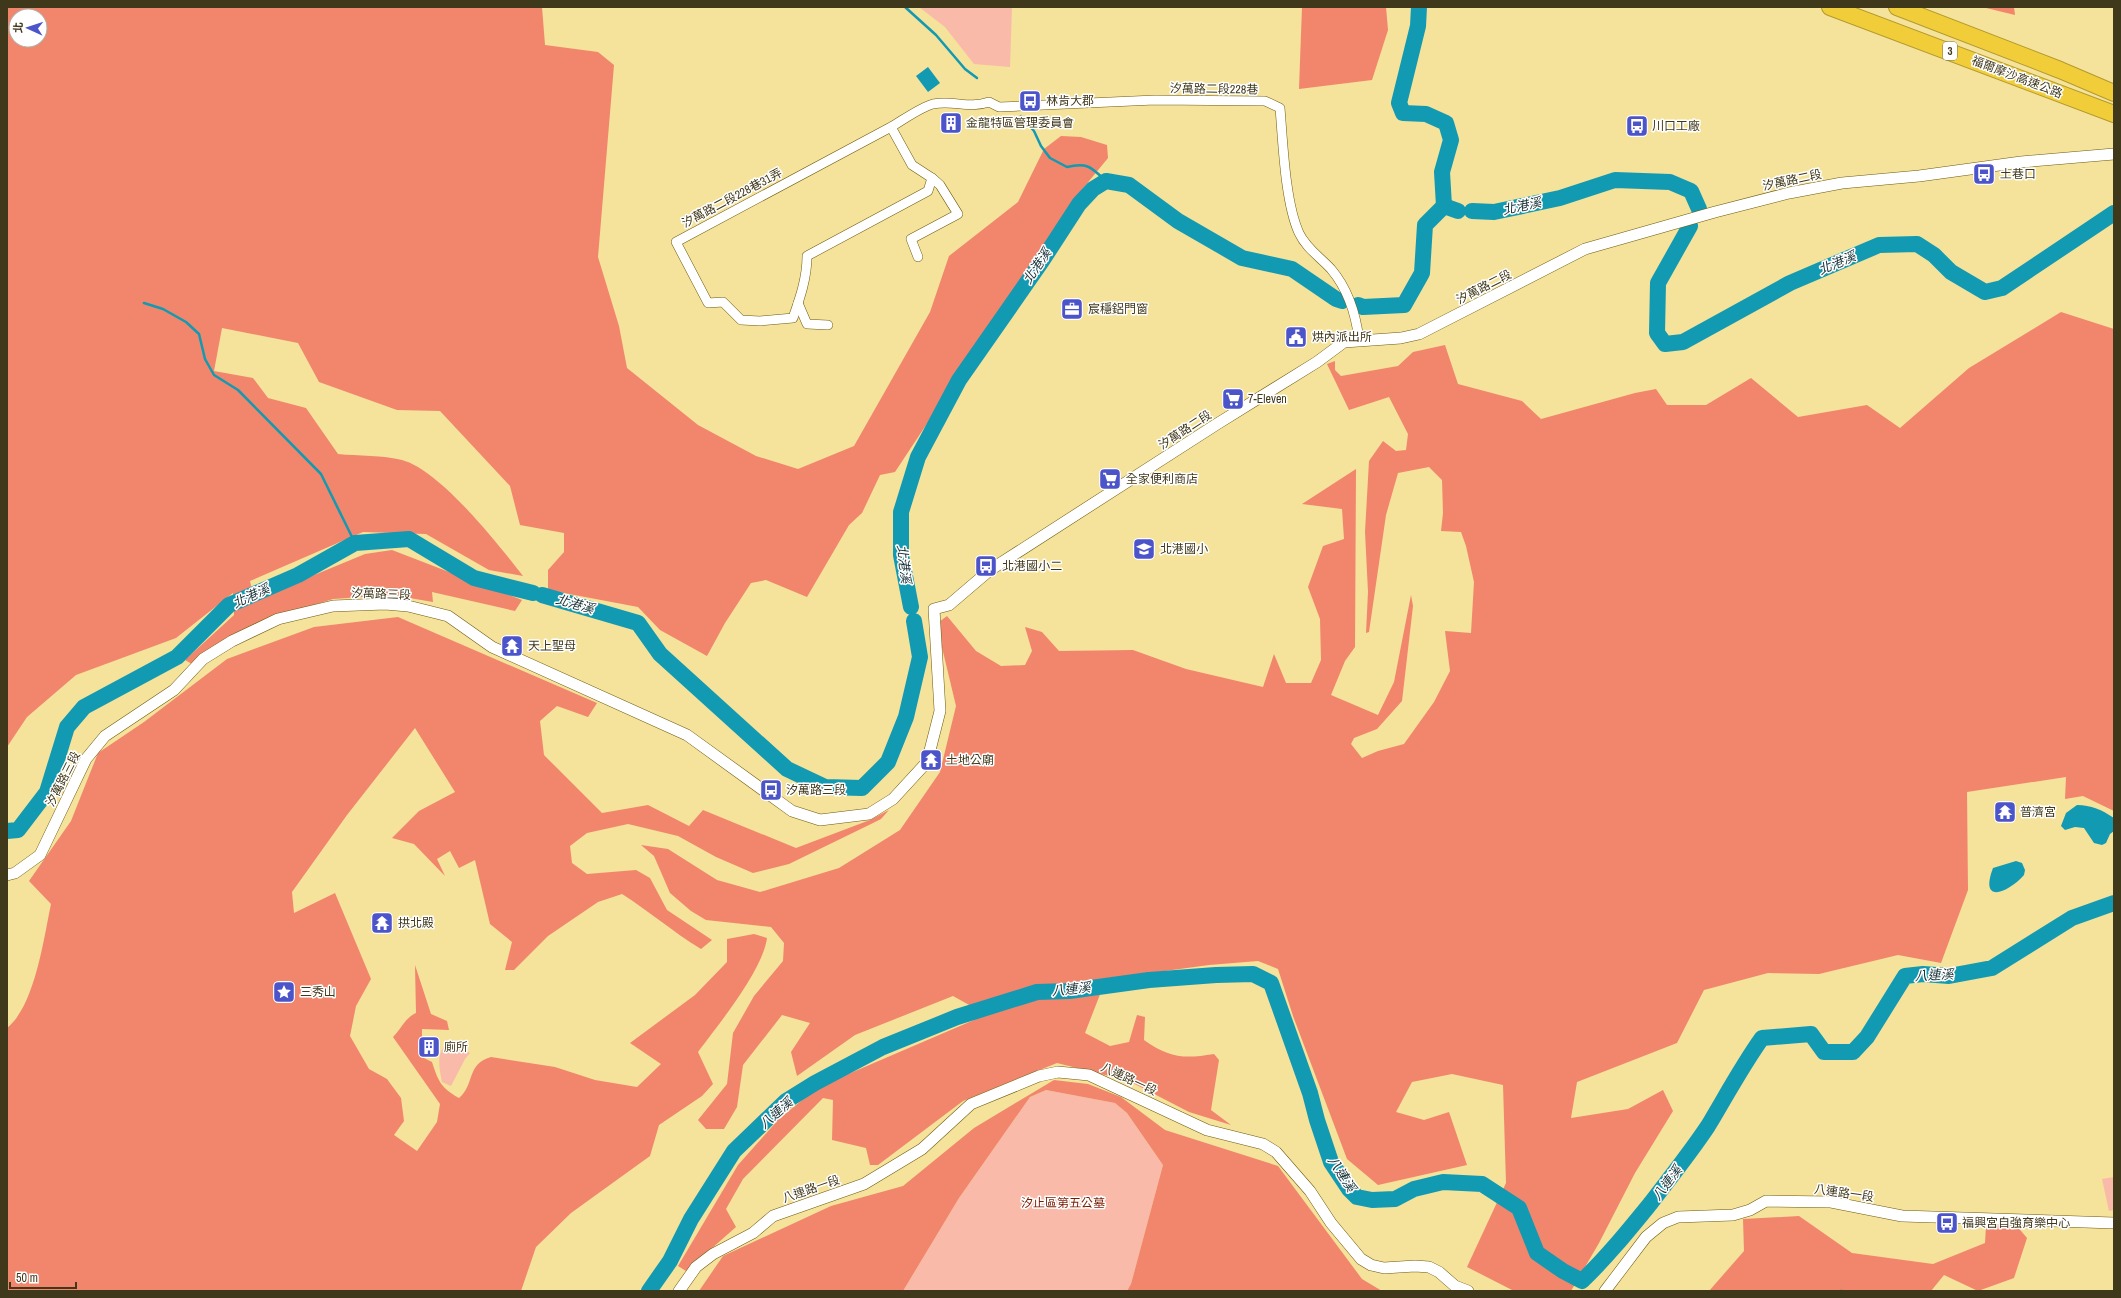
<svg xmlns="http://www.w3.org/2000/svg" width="2121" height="1298" font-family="'Archivo Narrow','Noto Sans TC',sans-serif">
<rect width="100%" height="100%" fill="#f5e29b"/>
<g fill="#f9baa9">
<polygon points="919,7 1012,7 1010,67 974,64 945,27"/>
<path d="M452 1040 470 1053 465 1059 451 1086 442 1082C439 1065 435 1050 452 1040Z"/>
<polygon points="1046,1090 1115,1103 1127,1113 1163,1165 1131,1284 1127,1291 903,1291 959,1198 1030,1097"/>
<polygon points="2114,1177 2114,1210 2109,1211 2102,1179"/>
</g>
<g fill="#f1866c" fill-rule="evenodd">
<path d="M7 7H542L545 45 598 52 614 65 598 257 619 326 627 368 698 425 756 456 798 469 854 446 930 312 949 256 1018 202 1044 149 1061 136 1081 137 1107 145 1108 158 1080 192 895 472 880 475 862 513 849 525 807 597 766 580 751 583 725 623 707 656 660 630 638 607 548 590V570L564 552V533L520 525 510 486 440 411 397 410 319 382 298 343 222 328 214 371 253 378 268 398 306 408 338 454C358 456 383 455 402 460 440 470 498 544 523 576L489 570 426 534 363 532 250 581 254 600 365 554 392 550 522 600 515 611 432 592 433 602 392 595 333 599 259 622 192 664 185 660 234 615 233 593 176 638 76 675 27 717 7 747ZM16 16H40V40H16Z"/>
<polygon points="1302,7 1386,7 1388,30 1372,80 1299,89"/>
<polygon points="1982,7 2014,7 2015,15"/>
<path d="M2061 312 2114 329V811L2083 796 2065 799 2066 777 1967 792 1968 890 1941 963 1898 955 1819 974 1768 973 1704 990 1677 1043 1577 1082 1571 1118 1628 1109 1663 1090 1673 1111 1635 1173 1599 1243 1571 1291H1514L1467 1267 1506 1183 1503 1085 1452 1074 1412 1082 1396 1112 1424 1120 1449 1112 1467 1165 1378 1185 1347 1159 1293 1016 1278 969 1258 961 1209 965 1106 979 1085 1033 1110 1046 1129 1042 1137 1015 1145 1017 1144 1040C1169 1058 1184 1059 1214 1054L1219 1060 1211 1110 1231 1125 1189 1112 1129 1081 1057 1063 963 1101 878 1165H870L866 1148 832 1140 833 1100 823 1098 743 1179 726 1209 736 1227 686 1271 678 1266 738 1165 779 1119 818 1087 974 1020 971 1006 953 996 855 1035 797 1076 791 1052 810 1023 782 1015 743 1065 737 1107 724 1129H706L698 1120 727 1084 733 1033 754 996 783 961 784 943 771 927 706 920 691 911 670 893 654 856 641 845 668 849 717 880 760 892 839 868 900 830 940 772 956 706 940 639 939 622 947 616 976 651 1001 666 1025 665 1032 651 1025 627 1042 632 1059 651 1133 650 1186 669 1263 687 1274 654 1286 683H1311L1321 660 1320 619 1308 587 1323 546 1344 539 1342 509 1302 504 1356 469 1355 647 1345 661 1331 695 1378 715 1394 682 1411 595 1413 606 1402 701 1377 729 1354 738 1351 744 1362 758 1378 751 1404 744 1434 702 1450 671 1445 631 1471 633 1474 582 1466 546 1461 532 1441 531 1443 513 1442 480 1429 467 1398 473 1386 515 1369 632 1366 633 1368 592 1365 532 1369 461 1383 441 1396 451 1406 450 1408 434 1389 397 1349 410 1327 364 1335 361V370L1341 376 1398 366 1413 352 1445 345 1458 384 1522 401 1541 419 1635 393 1656 389 1667 405H1706L1751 378 1798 417 1867 405 1900 428 1969 368Z"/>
<path d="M398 617 597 703 588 717 557 706 540 721 544 755 602 813 648 805 689 826 703 810 796 848 870 820 889 810 881 819 871 824 789 864 753 873 716 857 678 836 628 824 587 833 570 846 572 863 587 874 636 870 650 878 667 910 712 940 701 949C673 932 649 911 622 894L598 902 548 936 514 970H505L512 942 490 924 475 860 459 868 450 851 437 859 445 876 414 844 392 838 419 811 455 792 415 728 347 815 292 892 294 913 335 893 371 979 356 1006 350 1036 369 1069 387 1079 401 1098 404 1121 394 1135 417 1151 437 1122 440 1104 393 1037C401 1029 406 1017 416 1013L415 965 431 1014 447 1021 449 1030 422 1029V1057L432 1062C438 1081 441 1088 459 1098 475 1085 466 1064 491 1057L555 1067 595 1080 637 1087 661 1064 630 1043 695 995 727 962V939L754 934 767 938C763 970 718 1025 698 1052L713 1084 702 1096 659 1125 650 1156 571 1213 536 1247 521 1291H7V1028C35 1006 44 937 51 904L29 881 71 821 98 753 144 722 227 659 314 627Z"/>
<polygon points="1054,1080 1088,1084 1121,1097 1165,1130 1278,1166 1362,1279 1382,1291 1127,1291 1131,1284 1163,1165 1127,1113 1115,1103 1046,1090 1030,1097 959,1198 903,1291 699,1291 723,1256 831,1206 903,1186 974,1128"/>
<polygon points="1799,1216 1852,1253 1933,1264 1985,1243 1986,1226 2016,1225 2027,1238 2014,1278 1978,1291 1944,1275 1931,1291 1709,1291 1744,1251 1743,1219"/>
</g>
<g fill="#129ab3">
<polygon points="928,67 940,83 928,92 916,76"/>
<path d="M2077 805C2091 805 2102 810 2114 818V831L2110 834 2106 843 2102 845 2094 843 2084 828 2075 827 2065 830 2061 826 2066 813Z"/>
<path d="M2016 861 2022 863 2025 870 2024 875C2008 893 1979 905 1993 868Z"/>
</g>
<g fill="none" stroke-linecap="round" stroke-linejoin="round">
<g stroke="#129ab3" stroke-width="2.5">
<polyline points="905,7 936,35 965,69 977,78"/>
<path d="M1021 116 1034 131 1041 146 1050 158 1067 167C1087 162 1091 167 1106 181"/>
<polyline points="144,303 163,309 186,322 199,334 205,359 214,375 238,390 321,474 355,543"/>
<polyline points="1841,1291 1842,1291"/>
</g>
<g stroke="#129ab3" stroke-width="16">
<polyline points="1419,7 1418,26 1399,103 1403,113 1426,114 1446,123 1451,140 1442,172 1444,206"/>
<polyline points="1472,211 1494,212 1560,198 1615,180 1670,182 1691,191 1699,209"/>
<polyline points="1690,226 1658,283 1657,333 1665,344 1683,342 1790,283 1879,245 1917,244 1934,255 1951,272 1985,292 2002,288 2114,213"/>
<polyline points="1358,305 1363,307 1404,305 1422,273 1425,225 1444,206 1458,211"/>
<polyline points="542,595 638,623 660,654 787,769 825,787 862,788 888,762 906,717 920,657 914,621"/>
<polyline points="911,607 901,555 901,512 918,457 959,380 1042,261 1079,204 1093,189 1106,181 1129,185 1178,221 1242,258 1292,269 1336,299 1342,301"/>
<polyline points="7,831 18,830 47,792 67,727 84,707 177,657 229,605 298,575 355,543 409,539 474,578 533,593"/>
<path d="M649 1291 670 1261 691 1219 734 1151 786 1101 815 1083 883 1047 957 1017 1037 992 1069 991 1149 980 1216 975 1253 974 1271 983 1310 1093 1317 1120 1331 1162 1349 1189 1357 1197 1372 1200 1395 1199 1414 1189 1443 1182 1482 1184 1519 1208 1537 1253 1563 1271 1582 1281C1607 1257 1628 1231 1650 1204 1670 1178 1690 1153 1708 1126 1726 1096 1742 1066 1762 1038L1811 1034 1824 1052H1853L1867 1037 1905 976 1923 974 1949 976 1992 968 2072 918 2114 903"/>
</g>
<g stroke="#6d5b0d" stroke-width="10">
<g id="minor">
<path d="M891 127 676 242 708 303 723 302 741 320 760 321 793 318C800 298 807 278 807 256L928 191 932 178 912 165 891 127C903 120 921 107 933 104 954 100 969 109 989 102L999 107 1155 100 1265 101 1280 108C1283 143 1285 202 1299 233 1306 248 1320 257 1331 269 1348 289 1356 315 1359 340"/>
<polyline points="918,257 911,239 958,214 940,185 932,178"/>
<polyline points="798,303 807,324 828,325"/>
</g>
</g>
<g stroke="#6d5b0d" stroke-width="12">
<g id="tertiary">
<polyline points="7,875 15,873 40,855 86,759 105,736 174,690 203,659 232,641 278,619 333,606 385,604 408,606 448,616 492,647 687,735 792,811 820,820 869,814 893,799 927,762 940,711 934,609 949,605 990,570 1217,424 1317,362 1344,342 1401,338 1419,334 1585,249 1715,212 1789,193 1842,183 1919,176 2021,162 2114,154"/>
<polyline points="679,1291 696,1267 713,1254 753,1233 773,1216 864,1184 922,1149 971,1104 1039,1076 1058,1072 1089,1075 1207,1130 1263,1144 1276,1152 1310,1191 1331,1223 1361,1259 1371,1265 1384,1268 1415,1266 1429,1267 1439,1272 1455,1286 1468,1291"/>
<polyline points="1605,1291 1646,1237 1663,1223 1678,1217 1733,1215 1750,1210 1766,1201 1831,1202 1902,1216 2114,1223"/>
</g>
</g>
<g stroke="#b39a2e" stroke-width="18">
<g id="motorway">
<polyline points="1830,7 2114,114"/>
<polyline points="1897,7 2060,70 2114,93"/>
</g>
</g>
<use href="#minor" stroke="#fff" stroke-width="9"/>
<use href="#tertiary" stroke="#fff" stroke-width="11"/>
<use href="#motorway" stroke="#f1ce39" stroke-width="16"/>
</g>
<defs>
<g id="bus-square" transform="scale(1.15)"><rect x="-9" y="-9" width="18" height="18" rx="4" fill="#4c54ca" stroke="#fff"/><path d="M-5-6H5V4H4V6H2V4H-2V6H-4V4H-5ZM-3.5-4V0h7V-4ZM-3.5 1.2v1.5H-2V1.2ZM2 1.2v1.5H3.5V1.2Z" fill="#fff"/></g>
<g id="building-square" transform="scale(1.15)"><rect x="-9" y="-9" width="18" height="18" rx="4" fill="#4c54ca" stroke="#fff"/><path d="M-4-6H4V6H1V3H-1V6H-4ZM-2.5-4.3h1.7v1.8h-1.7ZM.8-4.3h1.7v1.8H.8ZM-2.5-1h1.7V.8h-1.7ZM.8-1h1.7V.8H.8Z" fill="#fff"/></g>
<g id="office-square" transform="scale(1.15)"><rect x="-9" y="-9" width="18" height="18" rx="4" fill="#4c54ca" stroke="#fff"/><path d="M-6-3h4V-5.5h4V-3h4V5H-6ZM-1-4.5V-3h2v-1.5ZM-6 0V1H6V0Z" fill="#fff"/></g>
<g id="civic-square" transform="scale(1.15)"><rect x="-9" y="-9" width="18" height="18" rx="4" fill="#4c54ca" stroke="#fff"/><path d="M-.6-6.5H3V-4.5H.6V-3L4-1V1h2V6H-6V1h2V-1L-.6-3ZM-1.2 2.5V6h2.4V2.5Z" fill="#fff"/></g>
<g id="supermarket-square" transform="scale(1.15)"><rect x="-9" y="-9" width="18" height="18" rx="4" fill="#4c54ca" stroke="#fff"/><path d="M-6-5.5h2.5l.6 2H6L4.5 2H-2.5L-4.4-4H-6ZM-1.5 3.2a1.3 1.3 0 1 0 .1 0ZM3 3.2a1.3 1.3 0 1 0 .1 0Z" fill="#fff"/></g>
<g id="school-square" transform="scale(1.15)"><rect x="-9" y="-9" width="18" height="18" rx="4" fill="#4c54ca" stroke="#fff"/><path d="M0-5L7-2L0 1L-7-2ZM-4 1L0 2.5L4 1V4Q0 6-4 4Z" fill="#fff"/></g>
<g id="temple-square" transform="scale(1.15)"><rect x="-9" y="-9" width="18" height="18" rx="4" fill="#4c54ca" stroke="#fff"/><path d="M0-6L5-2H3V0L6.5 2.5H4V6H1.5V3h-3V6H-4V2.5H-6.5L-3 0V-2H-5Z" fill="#fff"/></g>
<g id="sight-square" transform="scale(1.15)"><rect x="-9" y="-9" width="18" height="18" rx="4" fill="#4c54ca" stroke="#fff"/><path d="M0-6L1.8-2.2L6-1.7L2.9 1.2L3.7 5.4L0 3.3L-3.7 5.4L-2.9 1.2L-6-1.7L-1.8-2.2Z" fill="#fff"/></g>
</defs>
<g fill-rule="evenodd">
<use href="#bus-square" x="1030" y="101"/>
<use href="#building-square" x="951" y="123"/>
<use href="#bus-square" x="1637" y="126"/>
<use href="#bus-square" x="1984" y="174"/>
<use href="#office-square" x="1072" y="309"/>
<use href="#civic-square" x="1296" y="337"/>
<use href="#supermarket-square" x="1233" y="399"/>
<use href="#supermarket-square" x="1110" y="479"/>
<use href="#school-square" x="1144" y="549"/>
<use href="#bus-square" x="986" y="566"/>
<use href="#temple-square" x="512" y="646"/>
<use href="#temple-square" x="931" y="760"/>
<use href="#bus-square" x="771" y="790"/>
<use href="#temple-square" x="2005" y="812"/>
<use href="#temple-square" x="382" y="923"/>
<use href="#sight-square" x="284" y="992"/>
<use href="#building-square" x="429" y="1047"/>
<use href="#bus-square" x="1947" y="1223"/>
</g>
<g text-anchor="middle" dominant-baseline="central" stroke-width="3" stroke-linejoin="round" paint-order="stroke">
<rect fill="#fff" stroke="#79745f" stroke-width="1" x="1943" y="42" width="14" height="18" rx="3"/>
<g font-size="11" font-weight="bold" fill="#40381b">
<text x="1950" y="51">3</text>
</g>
<g font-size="12" fill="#40381b" stroke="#fff">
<text transform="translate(2017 77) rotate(21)">福爾摩沙高速公路</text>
<text transform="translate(1214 89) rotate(1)">汐萬路二段228巷</text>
<text transform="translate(1792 180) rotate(-12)">汐萬路二段</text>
<text transform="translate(732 198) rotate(-28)">汐萬路二段228巷31弄</text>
<text transform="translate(1484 287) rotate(-27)">汐萬路二段</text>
<text transform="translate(1185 430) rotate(-33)">汐萬路二段</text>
<text transform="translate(381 594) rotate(2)">汐萬路三段</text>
<text transform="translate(63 779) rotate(-63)">汐萬路三段</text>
<text transform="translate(1129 1079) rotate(25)">八連路一段</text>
<text transform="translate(811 1189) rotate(-19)">八連路一段</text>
<text transform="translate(1844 1193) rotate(8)">八連路一段</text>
</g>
<g font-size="12" fill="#40381b" stroke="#fff" text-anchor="start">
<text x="1046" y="101">林肯大郡</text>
<text x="966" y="123">金龍特區管理委員會</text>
<text x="1652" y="126">川口工廠</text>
<text x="2000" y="174">土巷口</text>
<text x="1088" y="309">宸穩鋁門窗</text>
<text x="1312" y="337">烘內派出所</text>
<text x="1248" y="399">7-Eleven</text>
<text x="1126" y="479">全家便利商店</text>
<text x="1160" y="549">北港國小</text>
<text x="1002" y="566">北港國小二</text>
<text x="528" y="646">天上聖母</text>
<text x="946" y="760">土地公廟</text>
<text x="786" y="790">汐萬路三段</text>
<text x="2020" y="812">普濟宮</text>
<text x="398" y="923">拱北殿</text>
<text x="300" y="992">三秀山</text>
<text x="444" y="1047">廁所</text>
<text x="1962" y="1223">福興宮自強育樂中心</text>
</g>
<g font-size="12" fill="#781a00" stroke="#fff">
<text x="1063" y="1203">汐止區第五公墓</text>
</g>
<g font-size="13" font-style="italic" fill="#193238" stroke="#fff">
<text transform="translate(1522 206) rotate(-12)">北港溪</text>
<text transform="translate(1837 263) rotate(-23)">北港溪</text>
<text transform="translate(1037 266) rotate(-56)">北港溪</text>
<text transform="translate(904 564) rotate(83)">北港溪</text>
<text transform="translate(251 596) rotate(-25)">北港溪</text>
<text transform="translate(575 604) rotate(16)">北港溪</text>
<text transform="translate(1934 975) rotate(-3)">八連溪</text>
<text transform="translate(1071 989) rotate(-6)">八連溪</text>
<text transform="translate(776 1113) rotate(-41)">八連溪</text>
<text transform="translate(1342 1174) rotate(57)">八連溪</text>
<text transform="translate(1667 1183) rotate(-53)">八連溪</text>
</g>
</g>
<rect width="2121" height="1298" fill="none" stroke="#40381b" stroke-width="16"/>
<g transform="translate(28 28) rotate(273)"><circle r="19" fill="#ffffff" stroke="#b3afa4"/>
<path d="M0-3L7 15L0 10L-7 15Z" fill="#4c54ca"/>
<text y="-6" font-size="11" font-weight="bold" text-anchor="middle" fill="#40381b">北</text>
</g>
<path d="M10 1282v6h66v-6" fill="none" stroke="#40381b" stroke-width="2"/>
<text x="16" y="1282" font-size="12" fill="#40381b" stroke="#ffffff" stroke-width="3" paint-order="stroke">50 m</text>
</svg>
